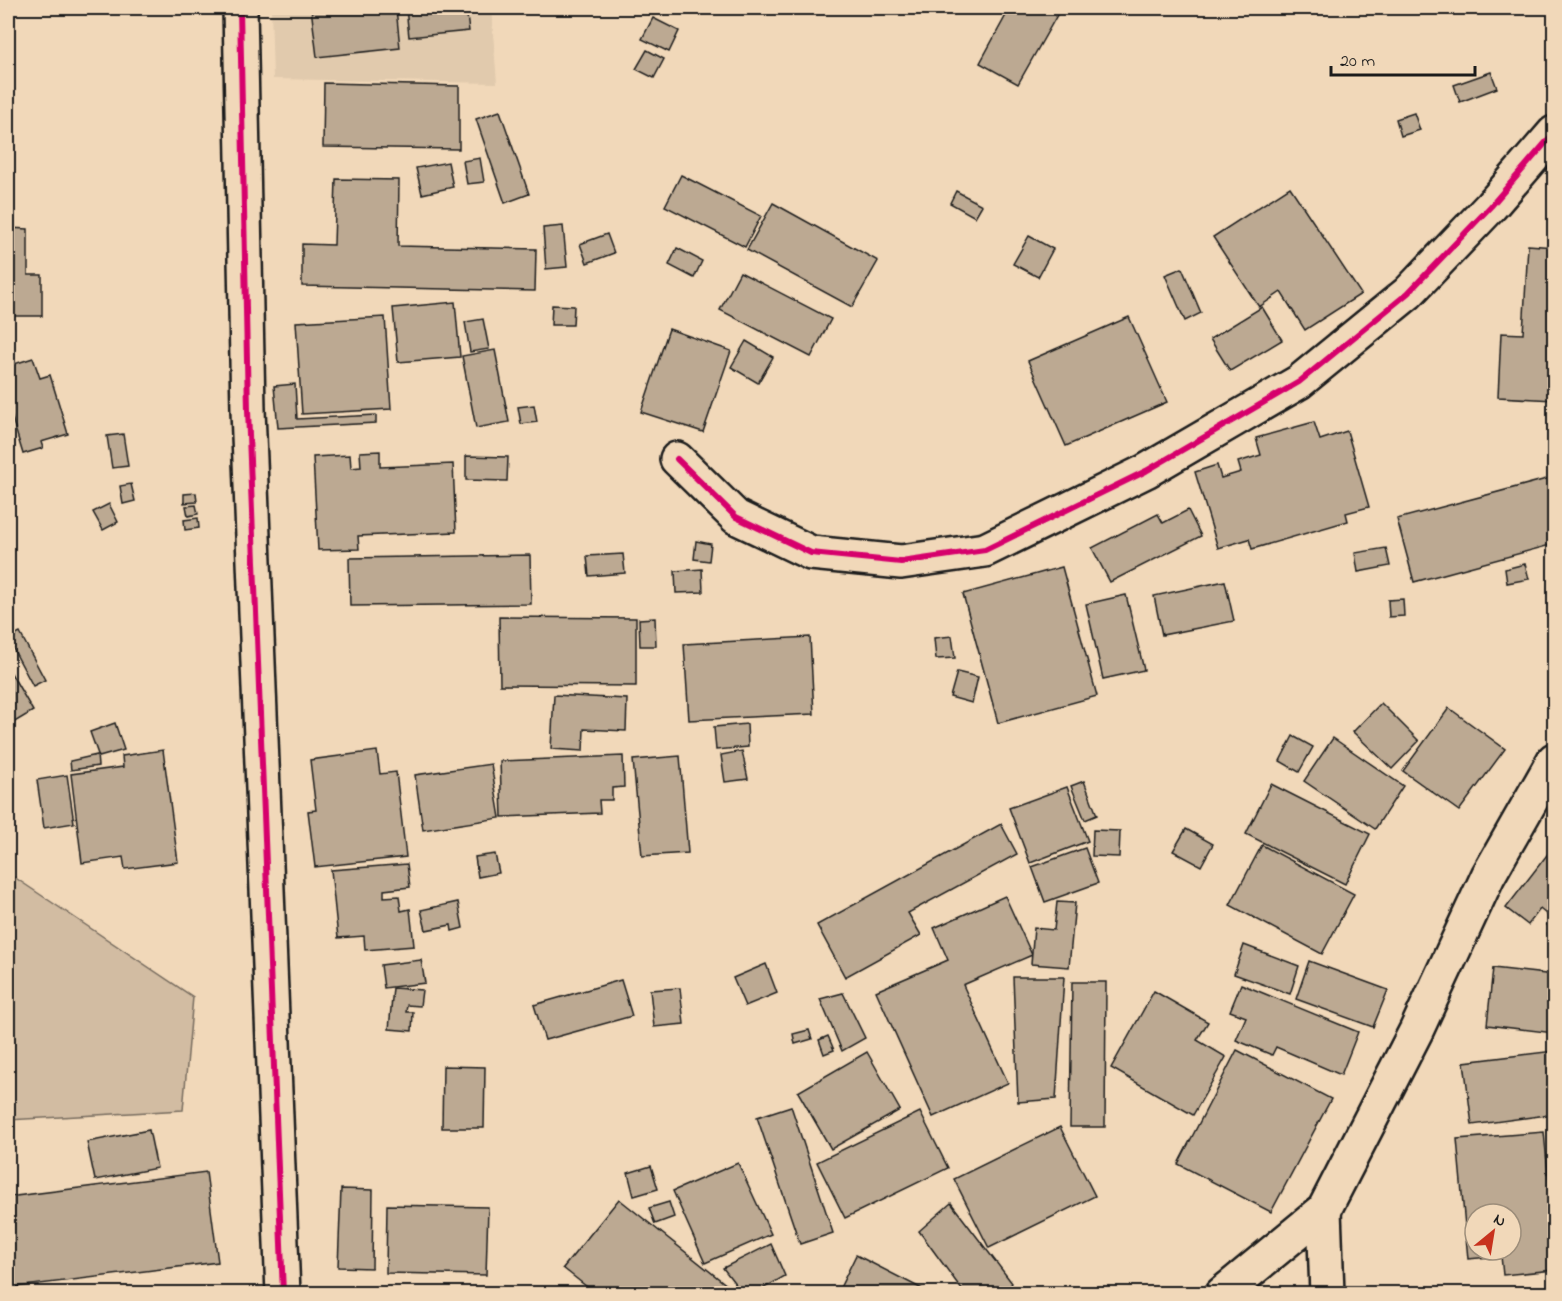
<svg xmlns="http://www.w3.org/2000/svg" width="1562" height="1301" font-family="'Indie Flower',sans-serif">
<rect width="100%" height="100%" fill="#f1d8b9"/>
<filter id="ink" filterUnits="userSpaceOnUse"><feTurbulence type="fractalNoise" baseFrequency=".0167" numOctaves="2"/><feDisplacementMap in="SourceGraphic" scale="12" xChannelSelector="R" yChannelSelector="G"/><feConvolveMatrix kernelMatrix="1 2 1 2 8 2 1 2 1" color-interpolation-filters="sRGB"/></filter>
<g filter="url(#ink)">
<polygon fill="#e1caad" points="271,8 491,8 497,83 273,79"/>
<polygon fill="#d2bca2" stroke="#776c5f" stroke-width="1.5" points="8,873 193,997 183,1110 8,1120"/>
<g fill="#bca992" stroke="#1c1c1c" stroke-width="1.5" fill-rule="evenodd">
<polygon points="311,8 396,8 400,48 317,57"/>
<polygon points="406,8 466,8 469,31 409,37"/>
<polygon points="1010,8 1061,8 1018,84 980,63"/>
<polygon points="653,18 679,31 669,52 642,39"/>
<polygon points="647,50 664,59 654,78 636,69"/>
<polygon points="1491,72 1497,88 1460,102 1454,85"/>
<polygon points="324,83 459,86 459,149 323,147"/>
<polygon points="500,111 529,194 505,203 476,119"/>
<polygon points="1414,113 1420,130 1401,136 1396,119"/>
<polygon points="480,158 484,182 467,184 463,161"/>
<polygon points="448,162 453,187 422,194 416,168"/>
<polygon points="681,175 761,216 745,247 665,206"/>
<polygon points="336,179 399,180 398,246 536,249 535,291 302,286 302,244 334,245"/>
<polygon points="1290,187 1361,294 1305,330 1281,292 1259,307 1213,237"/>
<polygon points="956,191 982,205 975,217 950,203"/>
<polygon points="773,203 878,261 852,307 747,250"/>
<polygon points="563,226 567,267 546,269 543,228"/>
<polygon points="8,228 28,229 28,275 42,275 42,316 8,316"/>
<polygon points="607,234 614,253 587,263 580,244"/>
<polygon points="1029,236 1053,249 1038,277 1013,264"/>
<polygon points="1528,245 1554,247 1554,400 1498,397 1501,333 1523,334"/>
<polygon points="677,248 702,261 694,278 669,265"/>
<polygon points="1182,268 1201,313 1185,321 1165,275"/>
<polygon points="740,272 831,319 811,357 720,310"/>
<polygon points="455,302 460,357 398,362 393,308"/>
<polygon points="552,305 574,306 573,325 551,325"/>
<polygon points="1262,307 1282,340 1230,371 1210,339"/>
<polygon points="385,317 391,409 302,414 296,322"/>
<polygon points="1129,317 1167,402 1066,446 1028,361"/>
<polygon points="483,319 489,349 470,352 465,322"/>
<polygon points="669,329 731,351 703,432 641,412"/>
<polygon points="746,341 773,357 758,383 731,367"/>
<polygon points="495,350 509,422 476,428 462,356"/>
<polygon points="33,358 40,378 50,375 68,434 41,442 43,448 23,454 8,405 8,366"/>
<polygon points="295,384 297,419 376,415 376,423 278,428 274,386"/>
<polygon points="534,405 537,422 521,424 518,407"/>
<polygon points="1314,422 1320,440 1347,431 1369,507 1346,513 1348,521 1252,549 1249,539 1218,548 1195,472 1217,465 1221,478 1241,472 1238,462 1261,455 1256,438"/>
<polygon points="123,434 128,466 112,468 107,436"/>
<polygon points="380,451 380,467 453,464 456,532 358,536 359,549 318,550 313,457 350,455 351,468 361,467 360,452"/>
<polygon points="466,456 508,457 507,481 466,480"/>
<polygon points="1554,477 1554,544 1414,582 1397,519"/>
<polygon points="131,484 135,501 123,504 120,486"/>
<polygon points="196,493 197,502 184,503 184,494"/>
<polygon points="109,504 118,522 103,530 93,512"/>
<polygon points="196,505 198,514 188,516 186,506"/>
<polygon points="1188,510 1201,536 1110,582 1092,548 1158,514 1163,523"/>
<polygon points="198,518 199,528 185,530 184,520"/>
<polygon points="696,541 711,544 709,561 694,559"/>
<polygon points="1386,548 1390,566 1358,572 1355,553"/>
<polygon points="623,554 625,573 589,576 587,556"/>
<polygon points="530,555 531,604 350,606 349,558"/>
<polygon points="1525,564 1529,579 1507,583 1505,569"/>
<polygon points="1062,567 1097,696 998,723 963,594"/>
<polygon points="702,569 703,592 676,593 675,571"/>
<polygon points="1225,581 1234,621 1162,635 1154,596"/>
<polygon points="1126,595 1144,670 1103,679 1086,604"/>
<polygon points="1403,599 1404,616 1389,617 1388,600"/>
<polygon points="499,617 636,618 636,686 500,685"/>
<polygon points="655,618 656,646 640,646 639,619"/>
<polygon points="20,633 45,680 33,686 8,639"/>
<polygon points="952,636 955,658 936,659 934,638"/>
<polygon points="810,637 814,714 689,720 684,644"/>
<polygon points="8,668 33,711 8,726"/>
<polygon points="957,672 978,677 972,703 950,697"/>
<polygon points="554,695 627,699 626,731 584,729 583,751 551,749"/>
<polygon points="1381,703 1419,741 1392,769 1353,732"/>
<polygon points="1449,708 1505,749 1459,811 1403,771"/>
<polygon points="115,723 124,750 99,757 90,732"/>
<polygon points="747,724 748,747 716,750 714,727"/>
<polygon points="1293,736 1313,747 1299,772 1280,761"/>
<polygon points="1333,738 1403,786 1375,829 1304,781"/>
<polygon points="163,750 178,862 125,869 123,857 82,863 71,774 123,767 122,756"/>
<polygon points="377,751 380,774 396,772 406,857 315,867 308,811 316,810 310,760"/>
<polygon points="742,751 748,779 725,782 721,755"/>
<polygon points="97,755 98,766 71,770 70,761"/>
<polygon points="623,756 624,787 612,788 612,800 599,800 600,813 502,817 500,761"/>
<polygon points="680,756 688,853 642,856 633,760"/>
<polygon points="491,764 500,818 423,830 415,775"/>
<polygon points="67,775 74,823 44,828 37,780"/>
<polygon points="1084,781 1097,815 1085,820 1071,786"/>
<polygon points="1271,784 1370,834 1345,884 1246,834"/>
<polygon points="1067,787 1088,841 1030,863 1009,808"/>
<polygon points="1001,824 1017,854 908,913 921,935 845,977 817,925"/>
<polygon points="1186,829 1213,844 1201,866 1173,851"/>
<polygon points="1093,830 1120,831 1119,857 1092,856"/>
<polygon points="1262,845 1354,894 1322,954 1230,905"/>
<polygon points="1085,848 1098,883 1045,902 1032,867"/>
<polygon points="1550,851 1554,854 1554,931 1547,925 1552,919 1540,909 1528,925 1506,908"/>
<polygon points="495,854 499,873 478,877 475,857"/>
<polygon points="407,864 410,887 384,890 384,897 399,896 401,911 410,909 414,946 365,950 364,936 338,938 331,870"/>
<polygon points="1005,896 1032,955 963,985 1008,1083 933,1117 876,991 948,960 934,928"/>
<polygon points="458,902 463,928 452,931 451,925 426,930 421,910"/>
<polygon points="1057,902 1075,903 1069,967 1031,964 1034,928 1054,930"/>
<polygon points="1244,945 1299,966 1290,994 1234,974"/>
<polygon points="421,960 425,983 384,988 381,965"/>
<polygon points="1309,961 1388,990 1373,1027 1296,999"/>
<polygon points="766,964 777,993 745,1006 733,978"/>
<polygon points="1493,968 1554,975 1554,1033 1487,1025"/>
<polygon points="1013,977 1064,977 1056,1099 1018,1102"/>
<polygon points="621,980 632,1016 545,1040 534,1005"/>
<polygon points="1072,982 1106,982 1105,1127 1070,1127"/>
<polygon points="1241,984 1358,1032 1341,1075 1276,1047 1272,1055 1236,1040 1246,1017 1230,1011"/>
<polygon points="393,988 422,990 420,1006 407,1005 406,1012 413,1012 412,1031 389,1029"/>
<polygon points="680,988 684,1024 654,1027 650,990"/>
<polygon points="1154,991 1208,1022 1197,1040 1226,1057 1193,1115 1111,1068"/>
<polygon points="843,993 865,1038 842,1051 820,999"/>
<polygon points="809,1030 812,1039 795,1044 793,1034"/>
<polygon points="828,1036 834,1050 824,1054 819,1040"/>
<polygon points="1237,1050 1331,1099 1271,1212 1178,1164"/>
<polygon points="1554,1051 1554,1114 1472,1125 1464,1062"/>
<polygon points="867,1052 900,1110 831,1149 798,1092"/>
<polygon points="443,1066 485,1067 484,1128 442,1128"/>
<polygon points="791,1106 833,1233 800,1244 757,1117"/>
<polygon points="920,1112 948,1168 845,1218 817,1162"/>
<polygon points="1060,1127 1095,1196 989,1248 954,1179"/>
<polygon points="149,1130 157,1168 95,1180 87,1142"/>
<path d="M1544 1132 1552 1214H1554V1270L1503 1275 1501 1256 1468 1259 1457 1139ZM1475 1214H1511V1250H1475Z"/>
<polygon points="738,1163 771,1234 705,1263 673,1191"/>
<polygon points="651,1166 658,1189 634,1196 628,1173"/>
<polygon points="206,1172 218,1262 8,1288 8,1197"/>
<polygon points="341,1189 373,1190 372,1268 338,1267"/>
<polygon points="619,1199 738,1294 596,1294 563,1268"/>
<polygon points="669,1202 674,1217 655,1224 649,1208"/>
<polygon points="951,1203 1012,1283 1005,1294 965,1294 919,1231"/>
<polygon points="387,1205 488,1207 486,1275 386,1273"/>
<polygon points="771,1244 785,1276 754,1294 743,1294 723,1268"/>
<polygon points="856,1255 932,1294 837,1294"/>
</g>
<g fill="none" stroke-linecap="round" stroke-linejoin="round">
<g stroke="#1c1c1c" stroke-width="38">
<g id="minor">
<polyline points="240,8 248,410 283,1294"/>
<polyline points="677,459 736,517 811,553 901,562 985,550 1146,471 1299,382 1408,293 1491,206 1554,133"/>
<polyline points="1324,1210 1327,1294"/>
<polyline points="1222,1294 1324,1210 1416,1031 1488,876 1554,760"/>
</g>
</g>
<use href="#minor" stroke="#f1d8b9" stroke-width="33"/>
<g stroke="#f1d8b9" stroke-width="10">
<g id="cycleway">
<polyline points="240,8 248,410 283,1294"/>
<polyline points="677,459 736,517 811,553 901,562 985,550 1146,471 1299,382 1408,293 1491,206 1554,133"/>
</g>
</g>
<use href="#cycleway" stroke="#d6006c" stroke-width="6"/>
</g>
</g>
<rect width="1562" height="1301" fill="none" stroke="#f1d8b9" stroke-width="30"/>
<rect x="15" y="15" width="1532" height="1271" fill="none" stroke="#1c1c1c" stroke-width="2" filter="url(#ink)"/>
<g transform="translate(1493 1232) rotate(30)"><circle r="28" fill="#f1d8b9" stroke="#9c8d7a" stroke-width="1.5"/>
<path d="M0-4.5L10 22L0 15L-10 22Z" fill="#c8321e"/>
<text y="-9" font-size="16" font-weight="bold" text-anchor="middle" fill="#1c1c1c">N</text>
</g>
<path d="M1331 66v9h144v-9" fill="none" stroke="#1c1c1c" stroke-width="3"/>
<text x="1340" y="66" font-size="18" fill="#1c1c1c" stroke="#f1d8b9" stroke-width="4.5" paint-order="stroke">20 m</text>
</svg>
